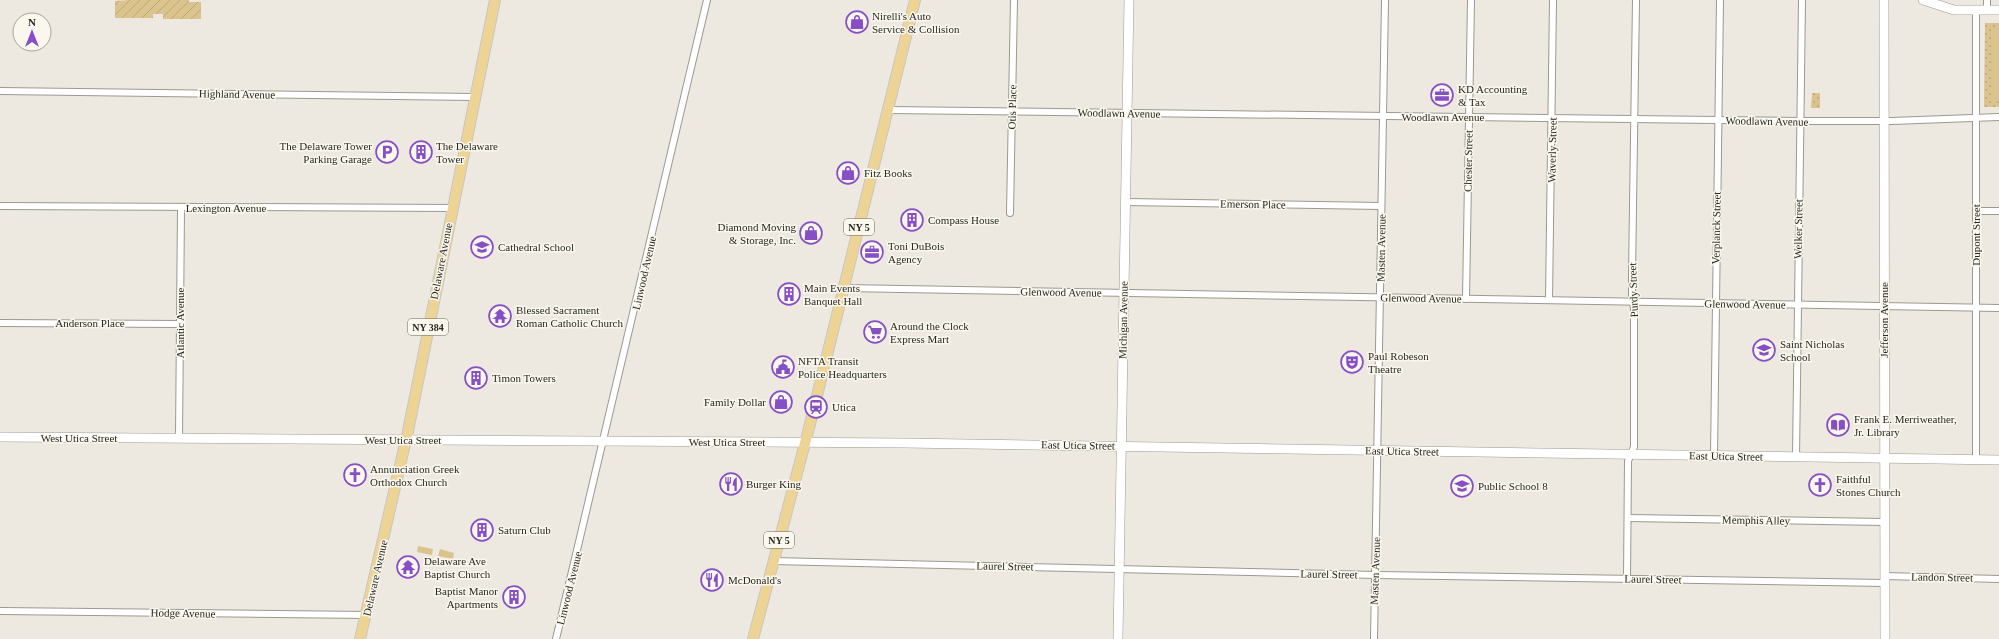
<svg xmlns="http://www.w3.org/2000/svg" width="1999" height="639" font-family="'Times New Roman',serif">
<defs>
<pattern id="grass-dots" width="8" height="8" patternUnits="userSpaceOnUse"><rect width="8" height="8" fill="#dac38c"/><path d="M2 2h.1M6 6h.1" fill="none" stroke="#bba879" stroke-width="1.8" stroke-linecap="round"/></pattern>
<pattern id="garden-furrows" width="10" height="10" patternUnits="userSpaceOnUse"><rect width="10" height="10" fill="#dac38c"/><path d="M-1 1l2-2M0 10L10 0M9 11l2-2" fill="none" stroke="#bba879"/></pattern>
</defs>
<rect width="100%" height="100%" fill="#ede9e0"/>
<g fill="url(#grass-dots)">
<polygon points="1985,23 1999,23 1999,107 1984,107"/>
<polygon points="1812,93 1820,93 1820,108 1811,108"/>
</g>
<polygon fill="url(#garden-furrows)" points="129,0 189,0 189,2 201,2 201,19 163,19 163,14 153,14 153,18 115,18 115,1"/>
<g fill="#dac38c">
<polygon points="1992,28 1999,28 1999,99 1991,99"/>
<polygon points="418,546 433,549 432,555 417,552"/>
<polygon points="440,549 454,553 453,559 438,556"/>
</g>
<g fill="none" stroke-linecap="round" stroke-linejoin="round">
<g stroke="#9c9990" stroke-width="8">
<g id="street">
<polyline points="1976,10 1976,460"/>
<polyline points="1987,10 1987,0"/>
<polyline points="0,91 475,97"/>
<polyline points="888,110 1800,121 1892,121 1999,117"/>
<polyline points="1125,202 1381,206"/>
<polyline points="0,206 452,208"/>
<polyline points="1976,211 1999,211"/>
<polyline points="1010,213 1014,0"/>
<polyline points="844,288 1999,308"/>
<polyline points="1466,299 1471,0"/>
<polyline points="1549,300 1553,0"/>
<polyline points="0,323 180,324"/>
<polyline points="179,438 181,208"/>
<polyline points="1714,456 1720,0"/>
<polyline points="1796,457 1802,0"/>
<polyline points="1628,518 1884,522"/>
<polyline points="773,561 1376,575 1885,583"/>
<polyline points="1885,576 1999,579"/>
<polyline points="1627,579 1628,461 1634,447 1634,309 1632,295 1632,276 1636,0"/>
<polyline points="0,611 366,615"/>
<polyline points="556,639 707,0"/>
<polyline points="1374,639 1385,0"/>
</g>
</g>
<g stroke="#9c9990" stroke-width="10">
<g id="secondary">
<polyline points="1884,0 1885,639"/>
<polyline points="1923,0 1954,10 1999,10"/>
<polyline points="0,437 903,443 1999,460"/>
<polyline points="1118,639 1129,0"/>
</g>
</g>
<g stroke="#c7c7c6" stroke-width="12">
<g id="primary">
<polyline points="360,639 408,431 495,0"/>
<polyline points="753,639 808,432 915,0"/>
</g>
</g>
<use href="#street" stroke="#fff" stroke-width="6"/>
<use href="#secondary" stroke="#fff" stroke-width="9"/>
<use href="#primary" stroke="#edd495" stroke-width="10"/>
</g>
<defs>
<g id="shop-ring" transform="scale(1.15)"><circle r="9.5" fill="#faf7ed" stroke="#874fc6" stroke-width="1.5"/><path d="M-5-2.5h2.3a2.7 3.5 0 0 1 5.4 0H5L5.5 6h-11ZM-1.5-2.5h3a1.5 2.3 0 0 0-3 0Z" fill="#874fc6"/></g>
<g id="office-ring" transform="scale(1.15)"><circle r="9.5" fill="#faf7ed" stroke="#874fc6" stroke-width="1.5"/><path d="M-6-3h4V-5.5h4V-3h4V5H-6ZM-1-4.5V-3h2v-1.5ZM-6 0V1H6V0Z" fill="#874fc6"/></g>
<g id="parking-ring" transform="scale(1.15)"><circle r="9.5" fill="#faf7ed" stroke="#874fc6" stroke-width="1.5"/><path d="M-3.5-5.5H1a3.5 3.5 0 0 1 0 7H-1V5.5H-3.5ZM-1-3.4V-.6H.8a1.4 1.4 0 0 0 0-2.8Z" fill="#874fc6"/></g>
<g id="building-ring" transform="scale(1.15)"><circle r="9.5" fill="#faf7ed" stroke="#874fc6" stroke-width="1.5"/><path d="M-4-6H4V6H1V3H-1V6H-4ZM-2.5-4.3h1.7v1.8h-1.7ZM.8-4.3h1.7v1.8H.8ZM-2.5-1h1.7V.8h-1.7ZM.8-1h1.7V.8H.8Z" fill="#874fc6"/></g>
<g id="school-ring" transform="scale(1.15)"><circle r="9.5" fill="#faf7ed" stroke="#874fc6" stroke-width="1.5"/><path d="M0-5L7-2L0 1L-7-2ZM-4 1L0 2.5L4 1V4Q0 6-4 4Z" fill="#874fc6"/></g>
<g id="temple-ring" transform="scale(1.15)"><circle r="9.5" fill="#faf7ed" stroke="#874fc6" stroke-width="1.5"/><path d="M0-6L5-2H3V0L6.5 2.5H4V6H1.5V3h-3V6H-4V2.5H-6.5L-3 0V-2H-5Z" fill="#874fc6"/></g>
<g id="supermarket-ring" transform="scale(1.15)"><circle r="9.5" fill="#faf7ed" stroke="#874fc6" stroke-width="1.5"/><path d="M-6-5.5h2.5l.6 2H6L4.5 2H-2.5L-4.4-4H-6ZM-1.5 3.2a1.3 1.3 0 1 0 .1 0ZM3 3.2a1.3 1.3 0 1 0 .1 0Z" fill="#874fc6"/></g>
<g id="theatre-ring" transform="scale(1.15)"><circle r="9.5" fill="#faf7ed" stroke="#874fc6" stroke-width="1.5"/><path d="M-5-5.5Q0-4 5-5.5V0Q5 5 0 6Q-5 5-5 0ZM-3.3-2.5H-1v1.5H-3.3ZM1-2.5H3.3v1.5H1ZM-2.8 1Q0 5.5 2.8 1Z" fill="#874fc6"/></g>
<g id="civic-ring" transform="scale(1.15)"><circle r="9.5" fill="#faf7ed" stroke="#874fc6" stroke-width="1.5"/><path d="M-.6-6.5H3V-4.5H.6V-3L4-1V1h2V6H-6V1h2V-1L-.6-3ZM-1.2 2.5V6h2.4V2.5Z" fill="#874fc6"/></g>
<g id="station-ring" transform="scale(1.15)"><circle r="9.5" fill="#faf7ed" stroke="#874fc6" stroke-width="1.5"/><path d="M-3-6H3Q5-6 5-4V2Q5 4 3 4L4.5 6H3L1.5 4h-3L-3 6H-4.5L-3 4Q-5 4-5 2V-4Q-5-6-3-6ZM-3.5-4v3h7v-3ZM-3.5 1v1.5H-2V1ZM2 1v1.5H3.5V1Z" fill="#874fc6"/></g>
<g id="library-ring" transform="scale(1.15)"><circle r="9.5" fill="#faf7ed" stroke="#874fc6" stroke-width="1.5"/><path d="M-6-4Q-3-5.5-.7-3.5V5Q-3 3-6 4ZM6-4Q3-5.5 .7-3.5V5Q3 3 6 4Z" fill="#874fc6"/></g>
<g id="church-ring" transform="scale(1.15)"><circle r="9.5" fill="#faf7ed" stroke="#874fc6" stroke-width="1.5"/><path d="M-1.2-6h2.4v3.5h3.3v2.4h-3.3V6h-2.4V-.1h-3.3v-2.4h3.3Z" fill="#874fc6"/></g>
<g id="restaurant-ring" transform="scale(1.15)"><circle r="9.5" fill="#faf7ed" stroke="#874fc6" stroke-width="1.5"/><path d="M-5-6h1v4h1v-4h1v4h1v-4h1v5L-1.5 .5V6h-2V.5L-5-1ZM5-6V6H3V1.5H1.5Q1.5-4 5-6Z" fill="#874fc6"/></g>
</defs>
<g fill-rule="evenodd">
<use href="#shop-ring" x="857" y="22"/>
<use href="#office-ring" x="1442" y="95"/>
<use href="#parking-ring" x="387" y="152"/>
<use href="#building-ring" x="421" y="152"/>
<use href="#shop-ring" x="848" y="173"/>
<use href="#building-ring" x="912" y="220"/>
<use href="#shop-ring" x="811" y="233"/>
<use href="#school-ring" x="482" y="247"/>
<use href="#office-ring" x="872" y="252"/>
<use href="#building-ring" x="789" y="294"/>
<use href="#temple-ring" x="500" y="316"/>
<use href="#supermarket-ring" x="875" y="332"/>
<use href="#school-ring" x="1764" y="350"/>
<use href="#theatre-ring" x="1352" y="362"/>
<use href="#civic-ring" x="783" y="367"/>
<use href="#building-ring" x="476" y="378"/>
<use href="#shop-ring" x="781" y="402"/>
<use href="#station-ring" x="816" y="407"/>
<use href="#library-ring" x="1838" y="425"/>
<use href="#church-ring" x="355" y="475"/>
<use href="#restaurant-ring" x="731" y="484"/>
<use href="#church-ring" x="1820" y="485"/>
<use href="#school-ring" x="1462" y="486"/>
<use href="#building-ring" x="482" y="530"/>
<use href="#temple-ring" x="408" y="567"/>
<use href="#restaurant-ring" x="712" y="580"/>
<use href="#building-ring" x="514" y="597"/>
</g>
<g text-anchor="middle" dominant-baseline="central" stroke-width="3" stroke-linejoin="round" paint-order="stroke">
<g fill="#faf7ed" stroke="#686661" stroke-width="1">
<rect x="844" y="219" width="30" height="16" rx="3"/>
<rect x="408" y="319" width="40" height="16" rx="3"/>
<rect x="764" y="532" width="30" height="16" rx="3"/>
</g>
<g font-size="10" font-weight="bold" fill="#292825">
<text x="859" y="227">NY 5</text>
<text x="428" y="327">NY 384</text>
<text x="779" y="540">NY 5</text>
</g>
<g font-size="11" fill="#292825" stroke="#faf7ed" text-anchor="start">
<text x="872" y="16">Nirelli's Auto<tspan x="872" dy="13">Service &amp; Collision</tspan></text>
<text x="1458" y="89">KD Accounting<tspan x="1458" dy="13">&amp; Tax</tspan></text>
<text x="372" y="146" text-anchor="end">The Delaware Tower<tspan x="372" dy="13">Parking Garage</tspan></text>
<text x="436" y="146">The Delaware<tspan x="436" dy="13">Tower</tspan></text>
<text x="864" y="173">Fitz Books</text>
<text x="928" y="220">Compass House</text>
<text x="796" y="227" text-anchor="end">Diamond Moving<tspan x="796" dy="13">&amp; Storage, Inc.</tspan></text>
<text x="888" y="246">Toni DuBois<tspan x="888" dy="13">Agency</tspan></text>
<text x="498" y="247">Cathedral School</text>
<text x="804" y="288">Main Events<tspan x="804" dy="13">Banquet Hall</tspan></text>
<text x="516" y="310">Blessed Sacrament<tspan x="516" dy="13">Roman Catholic Church</tspan></text>
<text x="890" y="326">Around the Clock<tspan x="890" dy="13">Express Mart</tspan></text>
<text x="1780" y="344">Saint Nicholas<tspan x="1780" dy="13">School</tspan></text>
<text x="1368" y="356">Paul Robeson<tspan x="1368" dy="13">Theatre</tspan></text>
<text x="798" y="361">NFTA Transit<tspan x="798" dy="13">Police Headquarters</tspan></text>
<text x="492" y="378">Timon Towers</text>
<text x="766" y="402" text-anchor="end">Family Dollar</text>
<text x="832" y="407">Utica</text>
<text x="1854" y="419">Frank E. Merriweather,<tspan x="1854" dy="13">Jr. Library</tspan></text>
<text x="370" y="469">Annunciation Greek<tspan x="370" dy="13">Orthodox Church</tspan></text>
<text x="1836" y="479">Faithful<tspan x="1836" dy="13">Stones Church</tspan></text>
<text x="746" y="484">Burger King</text>
<text x="1478" y="486">Public School 8</text>
<text x="498" y="530">Saturn Club</text>
<text x="424" y="561">Delaware Ave<tspan x="424" dy="13">Baptist Church</tspan></text>
<text x="728" y="580">McDonald's</text>
<text x="498" y="591" text-anchor="end">Baptist Manor<tspan x="498" dy="13">Apartments</tspan></text>
</g>
<g font-size="11" fill="#292825" stroke="#faf7ed">
<text transform="translate(237 94) rotate(1)">Highland Avenue</text>
<text transform="translate(1012 107) rotate(-89)">Otis Place</text>
<text transform="translate(1119 113) rotate(1)">Woodlawn Avenue</text>
<text x="1443" y="117">Woodlawn Avenue</text>
<text transform="translate(1767 121) rotate(1)">Woodlawn Avenue</text>
<text transform="translate(1552 150) rotate(-89)">Waverly Street</text>
<text transform="translate(1468 161) rotate(-89)">Chester Street</text>
<text transform="translate(1253 204) rotate(1)">Emerson Place</text>
<text x="226" y="208">Lexington Avenue</text>
<text transform="translate(1716 228) rotate(-89)">Verplanck Street</text>
<text transform="translate(1798 229) rotate(-89)">Welker Street</text>
<text transform="translate(1976 235) rotate(-90)">Dupont Street</text>
<text transform="translate(1381 248) rotate(-89)">Masten Avenue</text>
<text transform="translate(441 261) rotate(-79)">Delaware Avenue</text>
<text transform="translate(644 273) rotate(-77)">Linwood Avenue</text>
<text transform="translate(1633 290) rotate(-92)">Purdy Street</text>
<text transform="translate(1061 292) rotate(1)">Glenwood Avenue</text>
<text transform="translate(1421 298) rotate(1)">Glenwood Avenue</text>
<text transform="translate(1745 304) rotate(1)">Glenwood Avenue</text>
<text transform="translate(1123 320) rotate(-89)">Michigan Avenue</text>
<text transform="translate(1884 320) rotate(-90)">Jefferson Avenue</text>
<text x="90" y="323">Anderson Place</text>
<text transform="translate(180 323) rotate(-90)">Atlantic Avenue</text>
<text x="79" y="438">West Utica Street</text>
<text x="403" y="440">West Utica Street</text>
<text x="727" y="442">West Utica Street</text>
<text transform="translate(1078 445) rotate(1)">East Utica Street</text>
<text transform="translate(1402 451) rotate(1)">East Utica Street</text>
<text transform="translate(1726 456) rotate(1)">East Utica Street</text>
<text transform="translate(1756 520) rotate(1)">Memphis Alley</text>
<text transform="translate(1005 566) rotate(1)">Laurel Street</text>
<text transform="translate(1375 571) rotate(-88)">Masten Avenue</text>
<text transform="translate(1329 574) rotate(1)">Laurel Street</text>
<text transform="translate(1942 577) rotate(1)">Landon Street</text>
<text transform="translate(375 578) rotate(-77)">Delaware Avenue</text>
<text transform="translate(1653 579) rotate(1)">Laurel Street</text>
<text transform="translate(569 588) rotate(-76)">Linwood Avenue</text>
<text transform="translate(183 613) rotate(1)">Hodge Avenue</text>
</g>
</g>
<g transform="translate(32 32)"><circle r="19" fill="#faf7ed" stroke="#a6a49d"/>
<path d="M0-3L7 15L0 10L-7 15Z" fill="#874fc6"/>
<text y="-6" font-size="11" font-weight="bold" text-anchor="middle" fill="#292825">N</text>
</g>
</svg>
